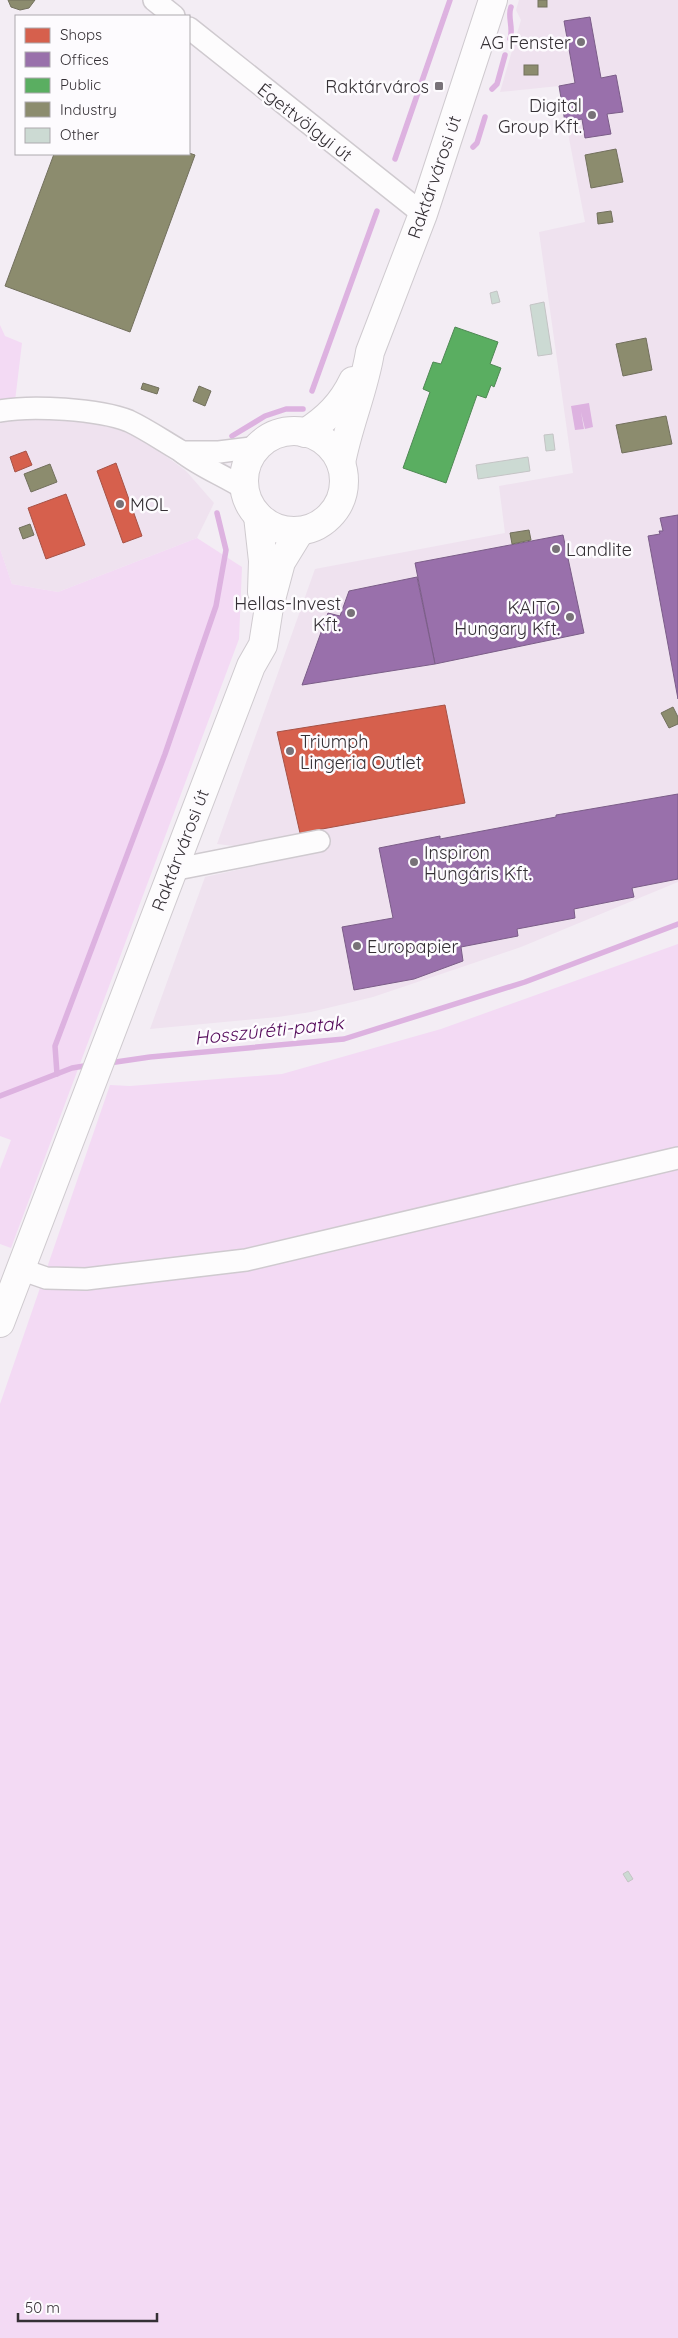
<svg xmlns="http://www.w3.org/2000/svg" width="678" height="2338" font-family="Quicksand,sans-serif">
<rect width="100%" height="100%" fill="#f3edf4"/>
<g fill="#efe2ef">
<polygon points="519,0 678,0 678,882 521,947 373,997 311,1012 278,1017 150,1029 205,877 328,850 324,832 242,847 217,844 315,569 505,533 499,486 573,473 539,232 585,222 559,86 500,92 521,20 516,10"/>
<polygon points="54,418 101,425 137,435 186,471 214,503 197,538 58,592 12,584 0,549 0,421"/>
</g>
<g fill="#f3daf4">
<polygon points="0,325 5,336 22,343 15,401 0,402"/>
<polygon points="197,538 242,567 239,639 11,1248 0,1244 0,1169 11,1140 0,1136 0,549 12,584 58,592"/>
<polygon points="678,944 678,2338 0,2338 0,1404 110,1085 130,1086 282,1074 441,1029"/>
</g>
<polygon fill="#ddb2e0" points="589,403 593,427 585,429 581,412 584,429 575,430 571,406"/>
<g fill="#d6604d" stroke="#a65246">
<polygon points="26,451 32,465 15,472 10,457"/>
<polygon points="116,463 142,536 123,543 97,471"/>
<polygon points="66,494 85,545 46,559 28,508"/>
<polygon points="445,705 465,803 300,833 277,732"/>
</g>
<g fill="#9970ab" stroke="#7b5d88">
<polygon points="590,17 601,78 616,75 623,112 607,114 611,134 585,138 582,119 565,122 559,86 575,83 564,21"/>
<polygon points="678,515 678,699 648,536 660,534 659,531 663,531 660,518"/>
<polygon points="563,535 584,633 435,664 415,563"/>
<polygon points="417,577 435,664 302,685 328,613 340,616 349,591"/>
<polygon points="678,794 678,879 632,888 634,897 574,909 575,918 517,929 518,936 461,947 463,961 414,979 354,990 342,927 393,918 379,848 440,836 440,839 556,817 556,815"/>
</g>
<polygon fill="#5aae61" stroke="#4f8854" points="455,327 498,342 490,364 501,368 494,387 491,385 486,398 477,395 446,483 403,468 430,392 423,389 430,370 433,362 441,364"/>
<g fill="#8c8c6e" stroke="#72705d">
<polygon points="8,0 35,0 29,8 20,10 11,7"/>
<rect x="538" y="0" width="9" height="7"/>
<rect x="524" y="65" width="14" height="10"/>
<polygon points="616,149 623,182 591,188 585,155"/>
<polygon points="189,153 195,155 130,332 5,286 54,154"/>
<polygon points="611,211 613,222 598,224 597,213"/>
<polygon points="646,338 652,370 623,376 616,344"/>
<polygon points="143,383 159,388 157,394 141,389"/>
<polygon points="199,386 211,391 205,406 193,401"/>
<polygon points="666,416 672,444 622,453 616,425"/>
<polygon points="50,464 57,482 31,492 24,474"/>
<polygon points="30,524 34,535 23,539 19,528"/>
<polygon points="529,530 531,540 512,544 510,533"/>
<polygon points="673,707 678,717 678,724 669,728 661,713"/>
</g>
<g fill="none" stroke-linecap="round" stroke-linejoin="round">
<g stroke="#ddb2e0" stroke-width="5.5">
<path d="M510 39C514 28 507 17 511 7"/>
<polyline points="492,89 497,84 505,55"/>
<polyline points="473,147 477,143 485,117"/>
<polyline points="395,159 450,0"/>
<polyline points="312,391 377,211"/>
<polyline points="232,436 265,416 286,409 303,409"/>
<polyline points="109,1063 150,1057 344,1039 525,982 678,924"/>
<polyline points="57,1074 55,1046 165,754 216,606 226,550 217,513"/>
<polyline points="0,1096 72,1068 90,1065"/>
</g>
</g>
<g fill="#ccdad3" stroke="#c4c4c5">
<polygon points="497,291 500,302 492,304 490,293"/>
<polygon points="544,302 552,354 538,356 530,305"/>
<polygon points="553,434 555,450 546,451 544,435"/>
<polygon points="528,457 530,471 478,479 476,465"/>
<polygon points="628,1871 633,1879 628,1882 623,1874"/>
</g>
<g fill="none" stroke-linecap="round" stroke-linejoin="round">
<g stroke="#cfcacf" stroke-width="24">
<g id="street">
<polyline points="154,0 174,16"/>
<polyline points="189,28 423,214"/>
<path d="M0 411C31 405 99 409 129 421 146 429 162 440 179 450"/>
<polyline points="182,452 219,452 258,447"/>
<path d="M182 452C201 467 225 476 245 489"/>
<polyline points="172,870 319,841"/>
<polyline points="20,1269 46,1278 86,1279 246,1260 678,1158"/>
</g>
</g>
<g stroke="#cfcacf" stroke-width="30">
<g id="secondary">
<circle cx="294" cy="481" r="50"/>
<path d="M305 433C327 419 342 404 353 381"/>
<path d="M341 463C348 425 364 390 370 352L423 214 493 0"/>
<polyline points="258,516 263,561 262,592"/>
<polyline points="0,1323 251,666 263,645 269,607 281,562 300,531"/>
</g>
</g>
<use href="#street" stroke="#fdfcfd" stroke-width="21"/>
<use href="#secondary" stroke="#fdfcfd" stroke-width="28"/>
</g>
<g fill="#787278" stroke="#fdfbfe" stroke-width="2">
<circle cx="581" cy="42" r="5"/>
<rect x="434" y="81" width="10" height="10" rx="2.5"/>
<circle cx="592" cy="115" r="5"/>
<circle cx="120" cy="504" r="5"/>
<circle cx="556" cy="549" r="5"/>
<circle cx="351" cy="613" r="5"/>
<circle cx="570" cy="617" r="5"/>
<circle cx="290" cy="751" r="5"/>
<circle cx="414" cy="862" r="5"/>
<circle cx="357" cy="946" r="5"/>
</g>
<g text-anchor="middle" dominant-baseline="central" stroke-width="5" stroke-linejoin="round" paint-order="stroke">
<g font-size="18" fill="#353035" stroke="#fdfbfe" text-anchor="end">
<text x="571" y="42">AG Fenster</text>
<text x="429" y="86">Raktárváros</text>
<text x="582" y="105">Digital<tspan x="582" dy="21">Group Kft.</tspan></text>
<text x="130" y="504" text-anchor="start">MOL</text>
<text x="566" y="549" text-anchor="start">Landlite</text>
<text x="341" y="603">Hellas-Invest<tspan x="341" dy="21">Kft.</tspan></text>
<text x="560" y="607">KAITO<tspan x="560" dy="21">Hungary Kft.</tspan></text>
<text x="300" y="741" text-anchor="start">Triumph<tspan x="300" dy="21">Lingeria Outlet</tspan></text>
<text x="424" y="852" text-anchor="start">Inspiron<tspan x="424" dy="21">Hungáris Kft.</tspan></text>
<text x="367" y="946" text-anchor="start">Europapier</text>
</g>
<g font-size="18" fill="#353035" stroke="#fdfbfe">
<text transform="translate(305 122) rotate(38)">Égettvölgyi út</text>
<text transform="translate(434 177) rotate(-71)">Raktárvárosi út</text>
<text transform="translate(180 850) rotate(-69)">Raktárvárosi út</text>
</g>
<g font-size="19" font-style="italic" fill="#540a5a" stroke="#fdfbfe">
<text transform="translate(269 1030) rotate(-6)">Hosszúréti-patak</text>
</g>
</g>
<rect x="15" y="15" width="175" height="140" fill="#fdfbfe" stroke="#adaaae"/>
<rect x="25" y="28" width="25" height="15" fill="#d6604d" stroke="#adaaae"/>
<text x="60" y="40" font-size="15" fill="#353035">Shops</text>
<rect x="25" y="52" width="25" height="15" fill="#9970ab" stroke="#adaaae"/>
<text x="60" y="65" font-size="15" fill="#353035">Offices</text>
<rect x="25" y="78" width="25" height="15" fill="#5aae61" stroke="#adaaae"/>
<text x="60" y="90" font-size="15" fill="#353035">Public</text>
<rect x="25" y="102" width="25" height="15" fill="#8c8c6e" stroke="#adaaae"/>
<text x="60" y="115" font-size="15" fill="#353035">Industry</text>
<rect x="25" y="128" width="25" height="15" fill="#ccdad3" stroke="#adaaae"/>
<text x="60" y="140" font-size="15" fill="#353035">Other</text>
<path d="M18 2313v8h139v-8" fill="none" stroke="#353035" stroke-width="2.5"/>
<text x="25" y="2313" font-size="15" fill="#353035" stroke="#fdfbfe" stroke-width="4" paint-order="stroke">50 m</text>
</svg>
